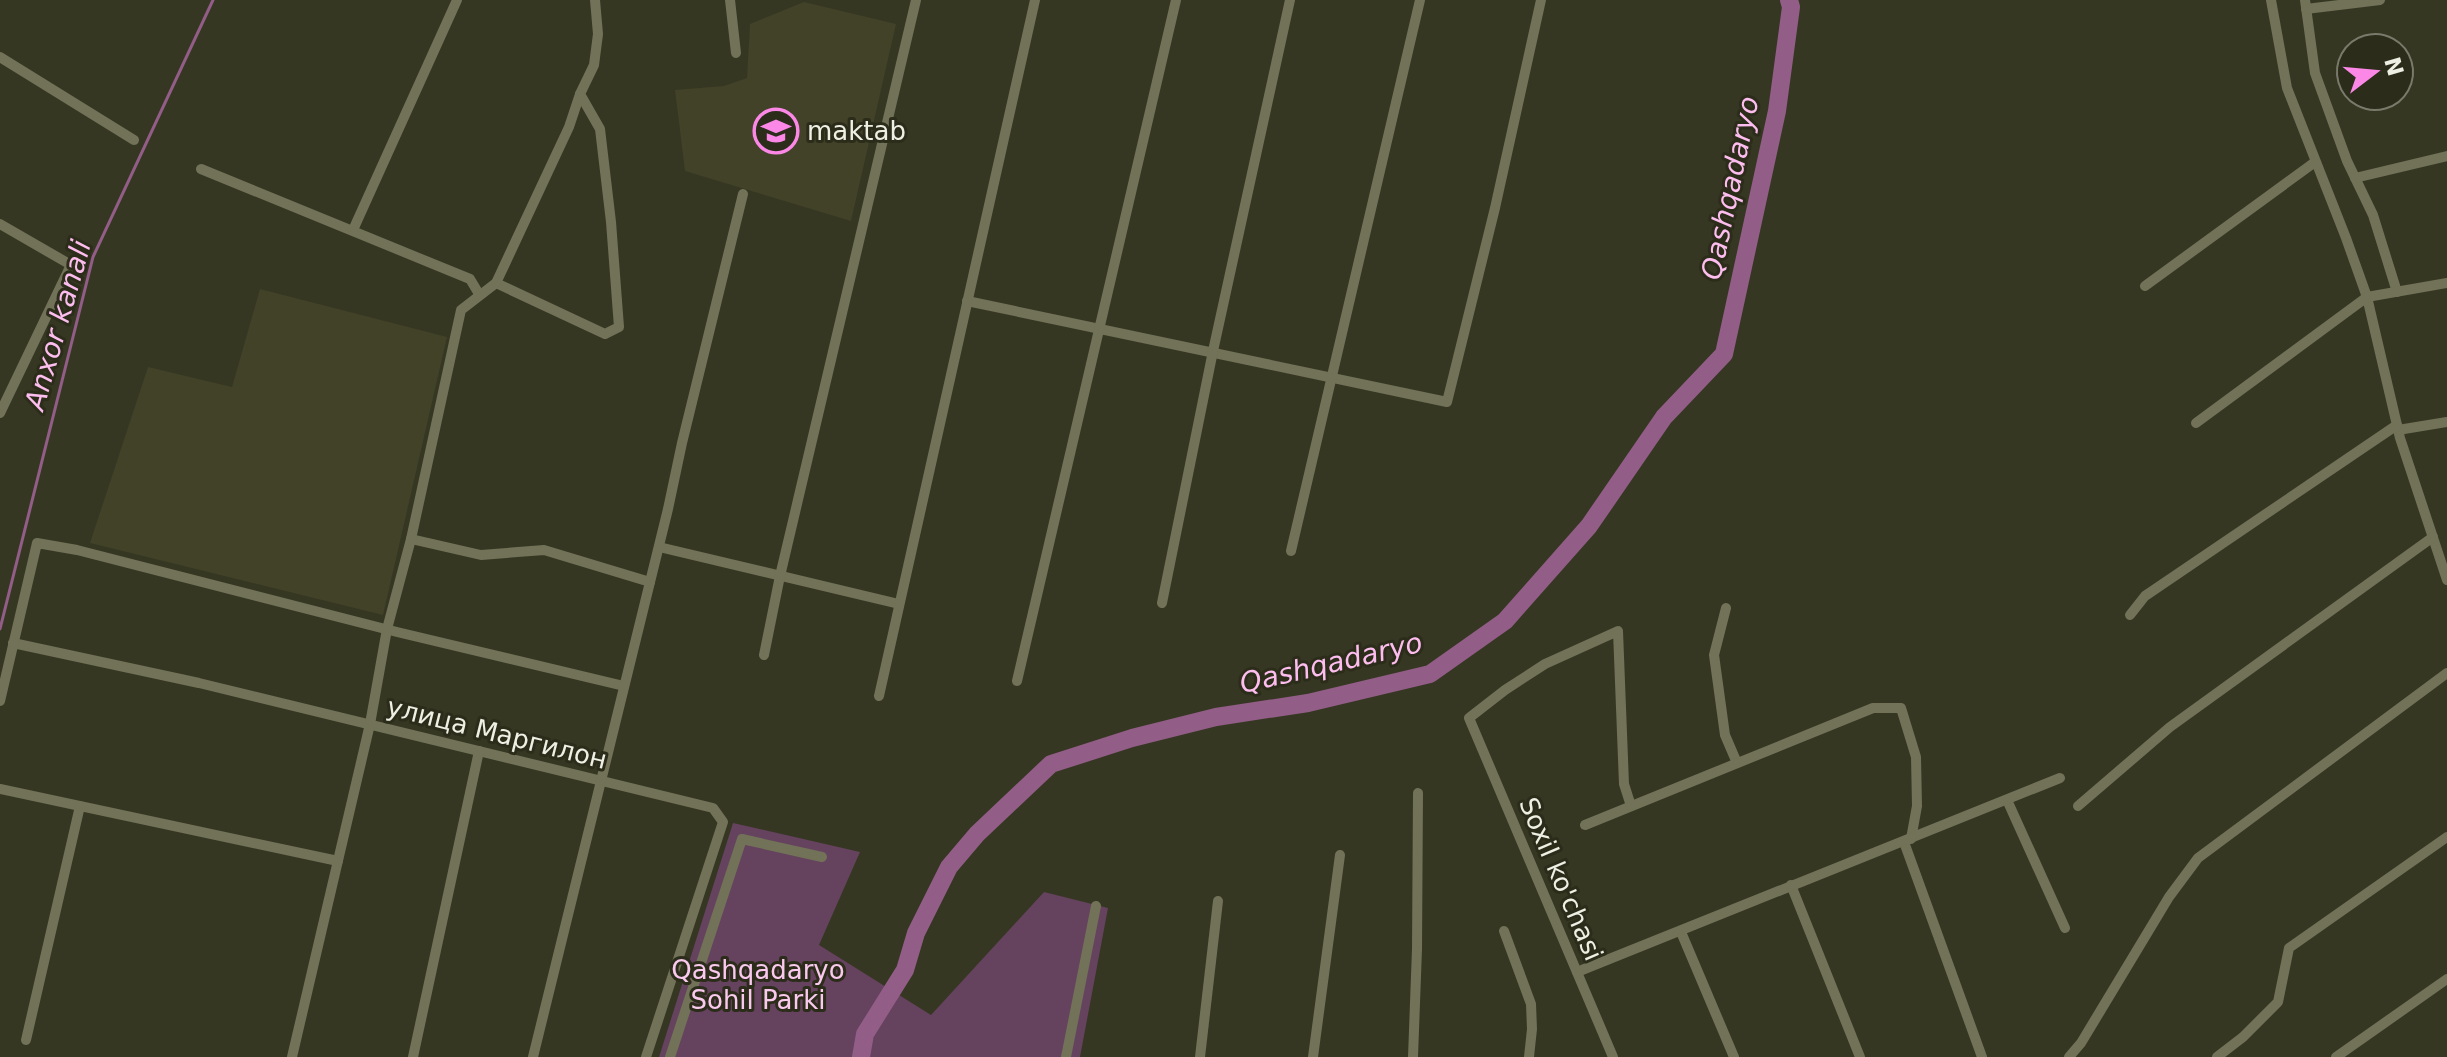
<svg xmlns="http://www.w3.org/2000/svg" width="2447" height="1057" font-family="'DejaVu Sans',sans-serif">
<rect width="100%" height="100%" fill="#363723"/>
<g fill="#424228">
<polygon points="804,2 896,24 851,221 685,171 675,90 724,86 747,78 750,24"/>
<polygon points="260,289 447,337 383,615 90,543 148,367 232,387"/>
</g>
<polygon fill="#65425e" points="733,823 860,852 819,945 931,1015 1044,892 1108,908 1080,1057 659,1057"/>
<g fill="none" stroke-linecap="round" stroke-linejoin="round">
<polyline stroke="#925d87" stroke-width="3" points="0,629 93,257 213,0"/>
<polyline stroke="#925d87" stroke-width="18" points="861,1057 865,1034 905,970 916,933 949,867 977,834 1051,764 1132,738 1216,717 1308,703 1430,674 1505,621 1589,526 1664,417 1724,354 1777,111 1791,7 1789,0"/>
<g stroke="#717257" stroke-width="10">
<polyline points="730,0 736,53"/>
<polyline points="2271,0 2287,88 2346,238 2367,297 2400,438 2447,580"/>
<polyline points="2305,0 2315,73 2347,161 2373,215 2397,292"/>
<polyline points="2306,9 2380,0"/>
<polyline points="0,57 134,140"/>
<polyline points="201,169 470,279 479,294"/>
<polyline points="2355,178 2447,156"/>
<polyline points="0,224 71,265 0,413"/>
<polyline points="353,230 457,0"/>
<polyline points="496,283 605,334 619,327 611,222 600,129 580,94 594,65 598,34 595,0"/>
<polyline points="2145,286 2315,162"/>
<polyline points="967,301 1447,402 1495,208 1541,0"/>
<polyline points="2196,423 2367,297 2447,283"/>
<polyline points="2398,430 2447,422"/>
<polyline points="411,539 481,555 544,550 650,582"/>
<polyline points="659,547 899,604"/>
<polyline points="1291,551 1420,0"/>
<polyline points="1162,603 1213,351 1290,0"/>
<polyline points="1726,608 1714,655 1725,735 1737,763"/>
<polyline points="2130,615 2145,596 2397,425"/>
<polyline points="13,643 199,683 713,808 723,822 646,1057"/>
<polyline points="764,655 780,576 916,0"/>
<polyline points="1017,681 1176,0"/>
<polyline points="879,696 1035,0"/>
<polyline points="0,701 37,543 77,550 397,632 624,686"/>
<polyline points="0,789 338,861"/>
<polyline points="2007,800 2065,928"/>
<polyline points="2078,806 2170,727 2433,537"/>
<polyline points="1585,825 1873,708 1901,708 1916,757 1917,806 1911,839"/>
<polyline points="1904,842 1982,1057"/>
<polyline points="1791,885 1860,1057"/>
<polyline points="1504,931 1531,1004 1532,1029 1529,1057"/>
<polyline points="1681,932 1734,1057"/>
<polyline points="1577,972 2060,778"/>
<polyline points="26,1040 80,806"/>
<polyline points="292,1057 370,724 387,629 411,539 461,310 496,283 569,127 580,94"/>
<polyline points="413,1057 479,751"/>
<polyline points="533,1057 668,509 682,443 743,194"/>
<polyline points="670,1057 742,839 822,857"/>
<polyline points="1066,1057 1096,906"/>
<polyline points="1200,1057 1218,901"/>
<polyline points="1313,1057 1340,855"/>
<polyline points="1413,1057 1417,949 1418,793"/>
<polyline points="1613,1057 1469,718 1505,690 1545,664 1618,631 1624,784 1631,806"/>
<polyline points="2069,1057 2081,1043 2169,897 2198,858 2447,673"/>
<polyline points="2217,1057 2243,1037 2278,1002 2289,948 2447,837"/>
<polyline points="2336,1057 2447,979"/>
</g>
</g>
<defs>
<g id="school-ring" transform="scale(2.3)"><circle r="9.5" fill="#2c2c1a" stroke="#fb87e6" stroke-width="1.5"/><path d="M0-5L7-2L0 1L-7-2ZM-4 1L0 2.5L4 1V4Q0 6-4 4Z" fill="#fb87e6"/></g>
</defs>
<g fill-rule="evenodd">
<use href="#school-ring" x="776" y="131"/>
</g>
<g text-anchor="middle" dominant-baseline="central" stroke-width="6" stroke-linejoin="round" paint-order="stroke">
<g font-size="26" fill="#eff0e4" stroke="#2c2c1a" text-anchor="start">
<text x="807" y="131">maktab</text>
</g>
<g font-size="26" fill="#eff0e4" stroke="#2c2c1a">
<text transform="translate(497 733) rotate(14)">улица Маргилон</text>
<text transform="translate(1561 879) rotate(67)">Soxil ko'chasi</text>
</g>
<g font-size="26" fill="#f9c9ee" stroke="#2c2c1a">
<text x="758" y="970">Qashqadaryo<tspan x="758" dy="30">Sohil Parki</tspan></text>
</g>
<g font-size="28" font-style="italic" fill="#fdbeef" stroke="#2c2c1a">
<text transform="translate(1730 188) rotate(-78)">Qashqadaryo</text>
<text transform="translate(58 325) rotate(-74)">Anxor kanali</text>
<text transform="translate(1331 663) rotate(-13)">Qashqadaryo</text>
</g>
</g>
<g transform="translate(2375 72) rotate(74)"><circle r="38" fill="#2c2c1a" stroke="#7a7a6b" stroke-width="2"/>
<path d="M0-6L14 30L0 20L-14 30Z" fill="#fb87e6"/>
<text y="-12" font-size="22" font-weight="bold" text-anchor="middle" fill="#eff0e4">N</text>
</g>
</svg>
